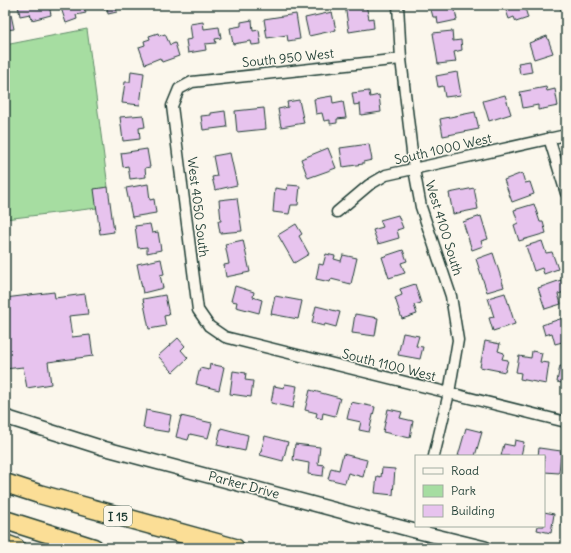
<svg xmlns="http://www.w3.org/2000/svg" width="571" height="553" font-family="Delius,sans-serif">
<rect width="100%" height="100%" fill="#fbf7ec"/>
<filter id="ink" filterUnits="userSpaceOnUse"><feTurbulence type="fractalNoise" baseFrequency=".025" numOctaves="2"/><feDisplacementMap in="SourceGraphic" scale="8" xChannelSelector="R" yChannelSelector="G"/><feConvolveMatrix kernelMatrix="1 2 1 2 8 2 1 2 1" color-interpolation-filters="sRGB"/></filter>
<g filter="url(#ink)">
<polygon fill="#a6dda1" stroke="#628d6a" points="87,29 108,187 97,208 5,219 5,45"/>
<g fill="#e7c3ee" stroke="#1f3d34">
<polygon points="18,5 49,5 51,15 32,20 30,14 20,16"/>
<polygon points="60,5 83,5 86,13 76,15 77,19 66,23"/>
<polygon points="103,5 120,5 116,6 117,12 108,14 107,8 104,9"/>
<polygon points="345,5 358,5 358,7 366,5 369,19 373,18 374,28 349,32"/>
<polygon points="435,5 454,5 457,20 438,24 437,17 433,17 430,6"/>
<polygon points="504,5 524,5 528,18 516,22 514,17 509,19"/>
<polygon points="10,10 14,29 5,30 5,11"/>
<polygon points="332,12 336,30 309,36 305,18"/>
<polygon points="296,14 300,39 288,41 287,35 267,38 264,19"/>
<polygon points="252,20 253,31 259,30 261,44 252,45 251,41 233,44 230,28 241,26 241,22"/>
<polygon points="203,22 204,29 219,27 221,38 215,39 216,43 205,44 206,50 188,53 186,40 192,39 190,24"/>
<polygon points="452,31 453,41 461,40 462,50 454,52 456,62 438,64 433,33"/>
<polygon points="158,33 159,36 165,34 170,45 175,43 179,56 162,62 160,58 145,64 139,47 145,45 144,41 150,39 149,36"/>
<polygon points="547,36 553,53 534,59 529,43"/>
<polygon points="530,61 532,72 520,74 518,63"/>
<polygon points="131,71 144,73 140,105 122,103 125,82 130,82"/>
<polygon points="457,72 461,95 445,97 443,86 438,87 436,76"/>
<polygon points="566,86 566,101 564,102 562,87"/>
<polygon points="546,87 547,91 555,89 558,106 538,110 538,105 523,108 520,92"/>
<polygon points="369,91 370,97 379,95 381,112 361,115 360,104 354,105 352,93"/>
<polygon points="505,95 511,114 489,121 483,101"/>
<polygon points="332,96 333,103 343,101 346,118 337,119 337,123 330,124 330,120 324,121 322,113 316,114 314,99"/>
<polygon points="299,100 304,123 281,127 278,109 288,107 287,102"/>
<polygon points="264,108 266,129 237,132 235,111"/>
<polygon points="225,111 227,127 203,130 201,116 211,115 211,113"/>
<polygon points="475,112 479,129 443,136 440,119"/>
<polygon points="143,115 145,127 139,128 140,139 123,141 120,117"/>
<polygon points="369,144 372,160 363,162 363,164 343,167 340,148"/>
<polygon points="328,148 336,168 308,178 301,159"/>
<polygon points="147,149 150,167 145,168 146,177 130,179 128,166 123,167 121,153"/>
<polygon points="230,153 237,185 215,190 212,177 217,176 213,156"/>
<polygon points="522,173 525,183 530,182 534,194 512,202 504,180"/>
<polygon points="148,184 150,200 154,199 156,213 132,217 126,188"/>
<polygon points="288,185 300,186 298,205 291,205 289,214 273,212 275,188 287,190"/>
<polygon points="108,187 114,232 100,234 94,189"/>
<polygon points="474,188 478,209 453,214 449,193"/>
<polygon points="237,198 242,231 220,233 218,221 221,221 219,200"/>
<polygon points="534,204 540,222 543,222 546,233 519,241 514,225 518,223 514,210"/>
<polygon points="398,215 403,228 397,230 399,238 378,244 373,230 383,227 380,220"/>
<polygon points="481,216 488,239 481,241 483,246 472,250 463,222"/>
<polygon points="150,224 152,233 158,232 161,250 147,253 147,247 138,248 135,226"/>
<polygon points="296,224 302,234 299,236 309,254 294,263 278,235"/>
<polygon points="243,240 250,272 226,277 224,265 229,264 225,244"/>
<polygon points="542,241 546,253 552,252 558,269 544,274 542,268 534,271 526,246"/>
<polygon points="403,250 407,261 401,263 405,273 389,278 382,257"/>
<polygon points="493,253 504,287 487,292 476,259"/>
<polygon points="326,254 335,256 334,259 341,261 343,255 357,258 351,284 331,279 330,282 316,279 319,264 323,265"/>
<polygon points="161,259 164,274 160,275 163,288 143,293 137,264"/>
<polygon points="561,280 565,292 558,294 561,304 545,309 538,288"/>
<polygon points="415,284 421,303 414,305 417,314 402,319 395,298 402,295 400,289"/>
<polygon points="235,286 254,292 253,297 262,300 259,313 236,307 237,302 231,301"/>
<polygon points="54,292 55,298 85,294 88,314 69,316 72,337 90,335 93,356 48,362 51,384 27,388 23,367 5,369 5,298"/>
<polygon points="505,293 515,324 493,331 489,318 494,317 488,298"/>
<polygon points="165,295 169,315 164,316 166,326 149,329 143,299"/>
<polygon points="275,296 302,301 298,319 271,314"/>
<polygon points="316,306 340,312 336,327 325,324 324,326 312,323"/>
<polygon points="355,314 378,318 375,336 352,333"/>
<polygon points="566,317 566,341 555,344 552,333 545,335 542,325"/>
<polygon points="403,333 419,336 416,346 423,347 420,359 398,355"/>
<polygon points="178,338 185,346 181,350 188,358 173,372 158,356"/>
<polygon points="485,341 500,344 498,351 504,353 502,359 508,360 505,372 480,367"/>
<polygon points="532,351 542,353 540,362 549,363 546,384 520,379 521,373 516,372 519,356 531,358"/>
<polygon points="210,364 224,367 219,390 196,384 200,368 209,370"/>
<polygon points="560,366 566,367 566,384 557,382"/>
<polygon points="233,371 246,373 245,380 253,381 251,397 230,394"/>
<polygon points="285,384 297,386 293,408 271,403 274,386 284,388"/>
<polygon points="310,390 340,398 335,416 323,413 322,419 316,417 317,413 305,410"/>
<polygon points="351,402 375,407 369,432 359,430 361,422 347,419"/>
<polygon points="388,409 402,412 400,418 413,421 410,438 383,432"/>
<polygon points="146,410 171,415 168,432 143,428"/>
<polygon points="181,416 212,423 208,438 190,434 188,440 176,437"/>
<polygon points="221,428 248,435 245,451 217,445"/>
<polygon points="466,428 482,432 475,456 458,456"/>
<polygon points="265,436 288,442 283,461 260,455"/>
<polygon points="515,440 524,442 521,456 501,456 504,444 514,446"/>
<polygon points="295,444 320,447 318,464 324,465 323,476 308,474 309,463 293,460"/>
<polygon points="539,448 561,451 559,473 544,472 544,456 538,456"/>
<polygon points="343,454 367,460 363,477 348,473 345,483 328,479 331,468 339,470"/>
<polygon points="382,468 395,469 393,495 375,493 377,476 381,477"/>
<polygon points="566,510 566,527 562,526"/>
<polygon points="544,512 554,514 551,533 537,530 538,526 544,526"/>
</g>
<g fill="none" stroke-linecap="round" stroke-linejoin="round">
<g stroke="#1f3d34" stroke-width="13">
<g id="minor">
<polyline points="398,5 401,59 414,169 421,207 451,296 458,340 449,393 434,456"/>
<polyline points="565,5 566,6"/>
<polyline points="401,59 192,82 179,89 172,106 198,310 209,326 225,337 566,422"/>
<polyline points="549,138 566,193"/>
<polyline points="337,212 369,185 386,175 566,135"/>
</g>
</g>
<g stroke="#1f3d34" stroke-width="16">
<polyline id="tertiary" points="5,417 103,448 415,531 485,548"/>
</g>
<g stroke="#1f3d34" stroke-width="21">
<g id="motorway">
<polyline points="5,483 39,494 235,548"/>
<polyline points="5,520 94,548"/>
<polyline points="5,544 16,548"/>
</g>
</g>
<use href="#minor" stroke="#fbf7ec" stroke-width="10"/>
<use href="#tertiary" stroke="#fbf7ec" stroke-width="13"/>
<use href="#motorway" stroke="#fbde96" stroke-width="18"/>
</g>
</g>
<g text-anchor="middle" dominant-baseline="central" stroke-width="3" stroke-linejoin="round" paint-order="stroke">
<rect fill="#fbf7ec" stroke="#61756b" stroke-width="1" x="104" y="506" width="28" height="20" rx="3"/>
<g font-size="12" font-weight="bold" fill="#1f3d34">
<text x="118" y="516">I 15</text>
</g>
<g font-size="13" fill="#1f3d34" stroke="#fbf7ec">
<text transform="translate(288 58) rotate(-6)">South 950 West</text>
<text transform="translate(443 149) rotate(-13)">South 1000 West</text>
<text transform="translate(198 207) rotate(83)">West 4050 South</text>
<text transform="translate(444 228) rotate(73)">West 4100 South</text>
<text transform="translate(389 365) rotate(14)">South 1100 West</text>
<text transform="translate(244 485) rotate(15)">Parker Drive</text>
</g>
</g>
<rect width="571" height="553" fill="none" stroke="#fbf7ec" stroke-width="20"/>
<rect x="10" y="10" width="551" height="533" fill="none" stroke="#1f3d34" stroke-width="1.5" filter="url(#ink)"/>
<rect x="415" y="455" width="130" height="72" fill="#fbf7ec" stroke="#a3ada2"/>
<rect x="423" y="468" width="20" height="6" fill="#fbf7ec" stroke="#a3ada2"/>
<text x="451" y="475" font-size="12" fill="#1f3d34">Road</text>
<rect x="423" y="485" width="20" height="12" fill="#a6dda1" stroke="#a3ada2"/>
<text x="451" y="495" font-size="12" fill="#1f3d34">Park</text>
<rect x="423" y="505" width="20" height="12" fill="#e7c3ee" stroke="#a3ada2"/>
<text x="451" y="515" font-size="12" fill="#1f3d34">Building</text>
</svg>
